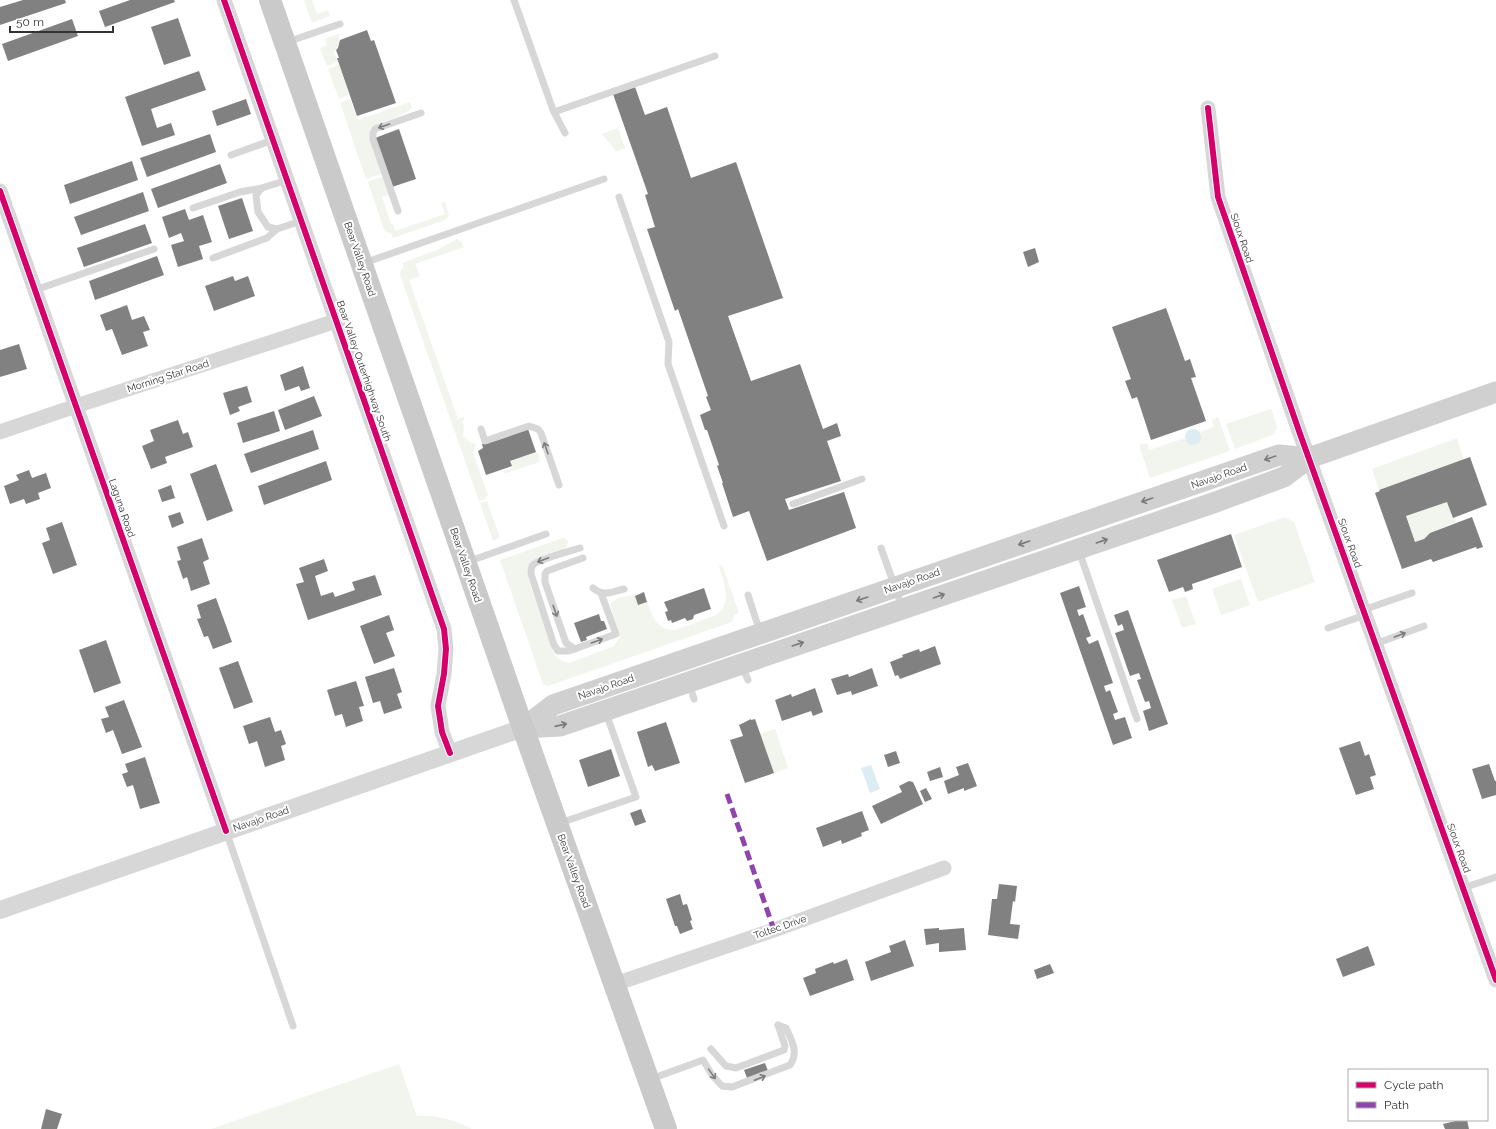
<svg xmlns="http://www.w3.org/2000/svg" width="1496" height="1129" font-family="Raleway,sans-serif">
<rect width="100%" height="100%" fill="#fff"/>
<g fill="#f1f5ed">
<polygon points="304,0 312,0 317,14 328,10 330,16 312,23"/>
<path d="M338 34C341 41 339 47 334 52L338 62 327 66 320 48 327 45 325 39Z"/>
<polygon points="339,65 349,95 339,99 328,69"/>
<path d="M350 99 358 120 410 102 412 108C400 119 383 119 370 129V132L383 173 366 179 340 103Z"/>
<polygon points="618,128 625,148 618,151 616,151 602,134"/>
<polygon points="384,176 391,194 382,197 391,224 393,224 395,231 445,214 441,203 445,202 449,216 445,220 393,238 391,233 386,232 384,230 368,182"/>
<polygon points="457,239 461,241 464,247 415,264 420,276 409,280 458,419 464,417 463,423 464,426 463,435 468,441 476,445 473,452 488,496 485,497 486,499 479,501 400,275 401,270 404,268 402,263 437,250"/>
<polygon points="1271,409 1277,427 1275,433 1272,435 1235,449 1226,424"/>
<polygon points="1218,417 1230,451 1150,478 1139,445 1147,443 1149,450 1185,438 1186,440 1201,434 1200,432 1214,427 1212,420"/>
<polygon points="1457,438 1464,460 1379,490 1372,469"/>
<polygon points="535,452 538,453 540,462 506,473 502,472 513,468 510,461"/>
<polygon points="487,501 500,538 493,541 480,503"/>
<polygon points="1447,502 1456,522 1430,533 1424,539 1415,542 1406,516"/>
<polygon points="1285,517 1294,522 1315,582 1258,602 1234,535"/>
<path d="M563 538 566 539 568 541 567 546 564 549C548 555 526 557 528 578L553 652C557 659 561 661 569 663L614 646 619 639 620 634 610 604 618 598 635 595 638 605 647 602C653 617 657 631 676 630L716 615C733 604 724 582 719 566L721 565 723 567 739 613 734 615 733 621 729 623 548 686 543 684 500 560Z"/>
<polygon points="1241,579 1250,605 1221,615 1212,589"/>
<polygon points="1186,596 1196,624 1182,628 1172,600"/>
<polygon points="775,729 788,768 774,773 760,734"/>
<path d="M399 1064 417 1116C437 1115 454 1120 472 1129H211Z"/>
</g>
<g fill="#ddebf3">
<circle cx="1193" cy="437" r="8"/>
<polygon points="871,765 880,789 870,793 861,768"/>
</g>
<g fill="#818181">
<polygon points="23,0 65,0 66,3 0,25 0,7"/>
<polygon points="130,0 174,0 175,2 105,27 99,11"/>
<polygon points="178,18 191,56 164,65 151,27"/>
<polygon points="72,19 78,36 8,61 2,44"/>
<polygon points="367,30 371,41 374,40 396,103 357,116 337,58 339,58 336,50 338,48 340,40"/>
<polygon points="199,71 206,90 151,109 157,128 171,123 175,135 142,146 125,97"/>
<polygon points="635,87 645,115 667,107 691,178 736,162 783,298 728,316 751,381 800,364 823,429 837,423 841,436 827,441 841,481 785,499 789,510 844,492 856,528 767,561 749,511 733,517 722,483 723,483 717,466 719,465 707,430 705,430 700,415 711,410 706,397 708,396 678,309 675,311 647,229 655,227 645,195 648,194 613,94"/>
<polygon points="246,99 251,114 217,126 212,111"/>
<polygon points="399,129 416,179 392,187 375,138"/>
<polygon points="210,134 216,152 147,177 140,158"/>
<polygon points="132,161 138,180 70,204 64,185"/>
<polygon points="220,164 227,183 158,208 151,189"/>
<polygon points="143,192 149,211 81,235 74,217"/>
<polygon points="242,198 253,231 229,239 218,206"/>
<polygon points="185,209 189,220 203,215 212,242 199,246 203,259 178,267 171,245 184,241 181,233 169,238 162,217"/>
<polygon points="145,224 152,243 84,267 77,248"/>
<polygon points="1035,248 1039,262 1028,267 1023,252"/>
<polygon points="157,256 164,275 95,300 89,281"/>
<polygon points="233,276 235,281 248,276 255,296 214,311 205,286"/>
<polygon points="127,305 132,320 144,316 150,330 143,332 148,346 122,355 112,329 106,331 100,315"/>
<polygon points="1166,308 1185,361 1190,359 1196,377 1191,378 1206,421 1151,440 1137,397 1132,399 1125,381 1131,379 1112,327"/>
<polygon points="19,344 27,369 0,377 0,350"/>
<polygon points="303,366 310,388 301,391 299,386 285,391 280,375"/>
<polygon points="247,386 252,402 238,407 240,411 230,415 223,393"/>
<polygon points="314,396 322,416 285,430 278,410"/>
<polygon points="274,411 280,431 243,443 237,423"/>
<polygon points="178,420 183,434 188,432 193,447 165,457 167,463 151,469 142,446 154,441 150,430"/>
<polygon points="528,429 536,452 510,461 512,466 486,475 478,451 483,448 482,444"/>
<polygon points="313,430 319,449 251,473 244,454"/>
<polygon points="1470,457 1487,505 1453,518 1447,502 1406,516 1415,542 1424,539 1430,533 1472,517 1483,547 1477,549 1476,547 1433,562 1431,559 1402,569 1375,493 1380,491 1379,490"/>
<polygon points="326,461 332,480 264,505 258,486"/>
<polygon points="216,464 233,511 207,521 190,474"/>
<polygon points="29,470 32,478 46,473 51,488 38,493 40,499 26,504 24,499 10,504 4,486 19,480 16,475"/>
<polygon points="171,485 175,498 162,502 158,490"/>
<polygon points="180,512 184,523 172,528 168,516"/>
<polygon points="62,522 77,565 53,574 42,543 50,540 46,528"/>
<polygon points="1231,534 1242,567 1192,584 1193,589 1185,592 1183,587 1169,592 1157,560"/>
<polygon points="202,538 209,559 203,562 210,584 191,591 187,577 183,579 177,561 181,560 177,547"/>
<polygon points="324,559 328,571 315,576 321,596 333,592 335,597 355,590 352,582 375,575 382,595 308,620 296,584 304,582 299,568"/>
<polygon points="1079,586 1086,607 1077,610 1079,616 1083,614 1091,636 1086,638 1089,644 1098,640 1113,683 1104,686 1106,692 1110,690 1118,712 1113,714 1115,720 1125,717 1132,738 1113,745 1060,593"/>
<polygon points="704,588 711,609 694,615 693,619 687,621 685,618 672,623 671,620 668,621 665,612 668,611 664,602"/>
<polygon points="644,592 647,602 638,605 635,596"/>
<polygon points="216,598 232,642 213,649 208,636 204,637 197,619 201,618 197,605"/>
<polygon points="1128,610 1168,724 1149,731 1143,711 1151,708 1149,701 1145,702 1137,680 1141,679 1139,673 1130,676 1115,633 1124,630 1122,624 1118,626 1114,615"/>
<polygon points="599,614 601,621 604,621 607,629 586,637 587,640 581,642 574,623"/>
<polygon points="389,615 394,630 386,633 395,656 374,664 360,626"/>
<polygon points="106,640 121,683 94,693 79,650"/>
<polygon points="935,646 941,664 900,679 898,675 895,676 890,662 903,657 902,655 919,649 920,652"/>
<polygon points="238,661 253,702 234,709 219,668"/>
<polygon points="394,668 402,692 397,694 402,708 384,714 380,701 373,703 365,677"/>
<polygon points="872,668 878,686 852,695 851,691 837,695 831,679 848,674 849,677"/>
<polygon points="356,681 364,706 359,707 363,721 346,727 342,714 335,716 327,690"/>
<polygon points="815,688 823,712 813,716 811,711 782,721 775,700 791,694 792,697"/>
<polygon points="124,700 142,747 122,754 113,730 106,733 101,719 109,717 105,707"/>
<polygon points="270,717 275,732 281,730 286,744 281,746 285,760 265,767 257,741 249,744 243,726"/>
<polygon points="751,719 751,720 755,719 774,773 745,783 730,740 743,736 739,725"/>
<polygon points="666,722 680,763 655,771 652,765 648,767 637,732"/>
<polygon points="1360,741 1365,756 1369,754 1376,775 1370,777 1374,789 1356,795 1339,748"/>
<polygon points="611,749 620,776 588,787 579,760"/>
<polygon points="896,751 900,763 888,767 884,755"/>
<polygon points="145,757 160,803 140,809 133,785 127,787 122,774 128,772 125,764"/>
<polygon points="968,763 977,786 964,791 964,788 948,794 944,781 959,775 956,767"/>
<polygon points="1489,764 1495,781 1496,781 1496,795 1482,799 1472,769"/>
<polygon points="940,767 943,777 930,781 927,772"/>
<polygon points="909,781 913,782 923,804 881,824 872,806 902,792 899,786"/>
<polygon points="926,788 932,799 925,802 920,791"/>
<polygon points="641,809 646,822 635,826 630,813"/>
<polygon points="862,811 869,830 861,833 862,836 842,844 841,840 823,847 816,828"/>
<polygon points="999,884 1017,886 1015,902 1013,901 1010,924 1020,925 1018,939 988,935 992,899 997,899"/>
<polygon points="680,894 683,905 687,904 692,920 690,921 693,929 680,934 677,926 675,926 666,899"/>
<polygon points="939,928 939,930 964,928 966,950 939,952 939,943 926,945 924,929"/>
<polygon points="905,940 914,966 871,981 865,962 891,952 889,946"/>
<polygon points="1368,946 1375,965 1343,977 1336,959"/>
<polygon points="847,959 854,980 810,996 803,978 816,973 815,969 833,962 834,964"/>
<polygon points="1050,964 1054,973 1037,979 1034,970"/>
<polygon points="765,1063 768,1071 747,1078 744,1070"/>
<polygon points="46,1109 62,1114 57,1129 41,1129"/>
<polygon points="1460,1120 1467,1120 1469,1129 1445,1129 1443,1124"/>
</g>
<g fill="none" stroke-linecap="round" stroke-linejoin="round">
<g stroke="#d7d7d7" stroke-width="7">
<polyline points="514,0 553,110 565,133"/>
<polyline points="287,42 340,24"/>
<polyline points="554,112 715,56"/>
<polyline points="231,155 273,140"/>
<polyline points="287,180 262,188 256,195 258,212 268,227 277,229 301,221"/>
<polyline points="619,197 669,342 668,364 724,526"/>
<polyline points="193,208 240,192 262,188"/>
<polyline points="398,211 373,139 373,133 375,129 421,113"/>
<polyline points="213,258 267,238 277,229"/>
<polyline points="364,263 604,179"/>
<polyline points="35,290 154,249"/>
<polyline points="481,429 485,441 529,426 538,429 541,433 559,485"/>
<polyline points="793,504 862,479"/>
<path d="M580 548C571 551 538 559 533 565 531 567 531 571 531 574L554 645 558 651H569L616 634 601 593"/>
<polyline points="881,548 902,607"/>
<polyline points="1079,551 1137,719"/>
<polyline points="467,562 546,534"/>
<path d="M593 588C604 597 611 592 624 589"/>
<polyline points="748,595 760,632"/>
<polyline points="1363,610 1412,593"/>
<polyline points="1328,628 1365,615"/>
<polyline points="1375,644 1424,626"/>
<polyline points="575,649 566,643 545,582 545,574 547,571 583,558"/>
<polyline points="742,666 748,680"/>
<polyline points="689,683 694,699"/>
<polyline points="560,823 636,797 606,713"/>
<polyline points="226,831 293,1026"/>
<polyline points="1463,888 1496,877"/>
<polyline points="711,1049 726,1066 736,1068 784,1050 785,1046 778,1025"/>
<path d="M651 1079 703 1060 712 1075 722 1086 732 1087 790 1065C799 1052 792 1041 786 1028L778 1025"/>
</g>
<g stroke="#d7d7d7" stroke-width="15">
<polyline points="224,0 444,629 446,649 444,674 438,706 442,732 450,753"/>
<polyline points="1208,108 1218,197 1299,431 1496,980"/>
<polyline points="0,191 226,831"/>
<polyline points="0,432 76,406 336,321"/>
<polyline points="615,984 774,930 944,868"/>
</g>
<polyline stroke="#d7d7d7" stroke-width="18" points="0,910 523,728"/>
<g stroke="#d0d0d0" stroke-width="21">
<polyline points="523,728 560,726 1213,503 1284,477 1309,458 1496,392"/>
<polyline points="523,728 553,705 1279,455 1309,458"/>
</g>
<polyline stroke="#cacaca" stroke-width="22" points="270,0 523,728 666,1129"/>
<polyline stroke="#8e44ad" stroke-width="5" stroke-dasharray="10 5" stroke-linecap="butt" points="727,794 774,930"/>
<g stroke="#fff" stroke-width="8">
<g id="cycleway">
<polyline points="224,0 444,629 446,649 444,674 438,706 442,732 450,753"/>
<polyline points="1208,108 1218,197 1299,431 1496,980"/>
<polyline points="0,191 226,831"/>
</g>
</g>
<use href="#cycleway" stroke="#d6006c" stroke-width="6"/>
</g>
<defs><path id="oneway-shaft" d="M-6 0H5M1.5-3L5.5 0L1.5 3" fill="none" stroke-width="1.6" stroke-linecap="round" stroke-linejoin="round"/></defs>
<g stroke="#7d7d7d">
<use href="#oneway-shaft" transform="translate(384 126) rotate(161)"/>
<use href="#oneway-shaft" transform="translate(546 448) rotate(-109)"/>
<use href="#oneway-shaft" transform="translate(543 560) rotate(159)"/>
<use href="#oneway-shaft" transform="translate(555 611) rotate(71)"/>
<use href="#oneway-shaft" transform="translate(1400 635) rotate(-20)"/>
<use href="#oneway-shaft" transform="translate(597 641) rotate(-20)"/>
<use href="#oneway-shaft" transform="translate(712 1074) rotate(55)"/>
<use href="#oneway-shaft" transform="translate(760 1078) rotate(-22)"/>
</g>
<g stroke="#7a7a7a">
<use href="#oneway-shaft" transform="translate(1270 458) rotate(161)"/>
<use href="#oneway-shaft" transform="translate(1147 500) rotate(161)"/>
<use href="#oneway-shaft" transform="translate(1102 541) rotate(-19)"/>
<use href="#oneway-shaft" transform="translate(1024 543) rotate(161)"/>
<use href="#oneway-shaft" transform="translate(939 596) rotate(-19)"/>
<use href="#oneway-shaft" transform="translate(862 599) rotate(161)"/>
<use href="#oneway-shaft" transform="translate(798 644) rotate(-19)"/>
<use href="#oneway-shaft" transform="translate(561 725) rotate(-13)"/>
</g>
<g text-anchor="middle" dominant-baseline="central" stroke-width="4" stroke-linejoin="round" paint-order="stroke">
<g font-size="10" fill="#333" stroke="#fff">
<text transform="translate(1242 238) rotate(71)">Sioux Road</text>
<text transform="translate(360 259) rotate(71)">Bear Valley Road</text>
<text transform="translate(364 371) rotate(71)">Bear Valley Outerhighway South</text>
<text transform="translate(168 376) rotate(-18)">Morning Star Road</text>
<text transform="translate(1219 476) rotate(-19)">Navajo Road</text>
<text transform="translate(122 508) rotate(71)">Laguna Road</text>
<text transform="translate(1350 543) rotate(70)">Sioux Road</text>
<text transform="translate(466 565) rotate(71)">Bear Valley Road</text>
<text transform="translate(912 581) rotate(-19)">Navajo Road</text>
<text transform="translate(606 687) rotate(-19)">Navajo Road</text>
<text transform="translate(261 819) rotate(-19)">Navajo Road</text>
<text transform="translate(1459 848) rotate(70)">Sioux Road</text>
<text transform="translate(574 871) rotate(70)">Bear Valley Road</text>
<text transform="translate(780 927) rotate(-19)">Toltec Drive</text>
</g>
</g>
<rect x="1348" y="1069" width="140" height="52" fill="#ffffff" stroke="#adadad"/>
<rect x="1356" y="1082" width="20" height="6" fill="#d6006c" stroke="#adadad"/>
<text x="1384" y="1089" font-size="12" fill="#333333">Cycle path</text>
<rect x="1356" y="1102" width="20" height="6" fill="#8e44ad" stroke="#adadad"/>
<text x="1384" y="1109" font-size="12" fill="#333333">Path</text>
<path d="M10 26v6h103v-6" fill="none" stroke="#333333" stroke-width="2"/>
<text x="16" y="26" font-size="12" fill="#333333" stroke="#ffffff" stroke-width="3" paint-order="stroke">50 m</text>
</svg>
